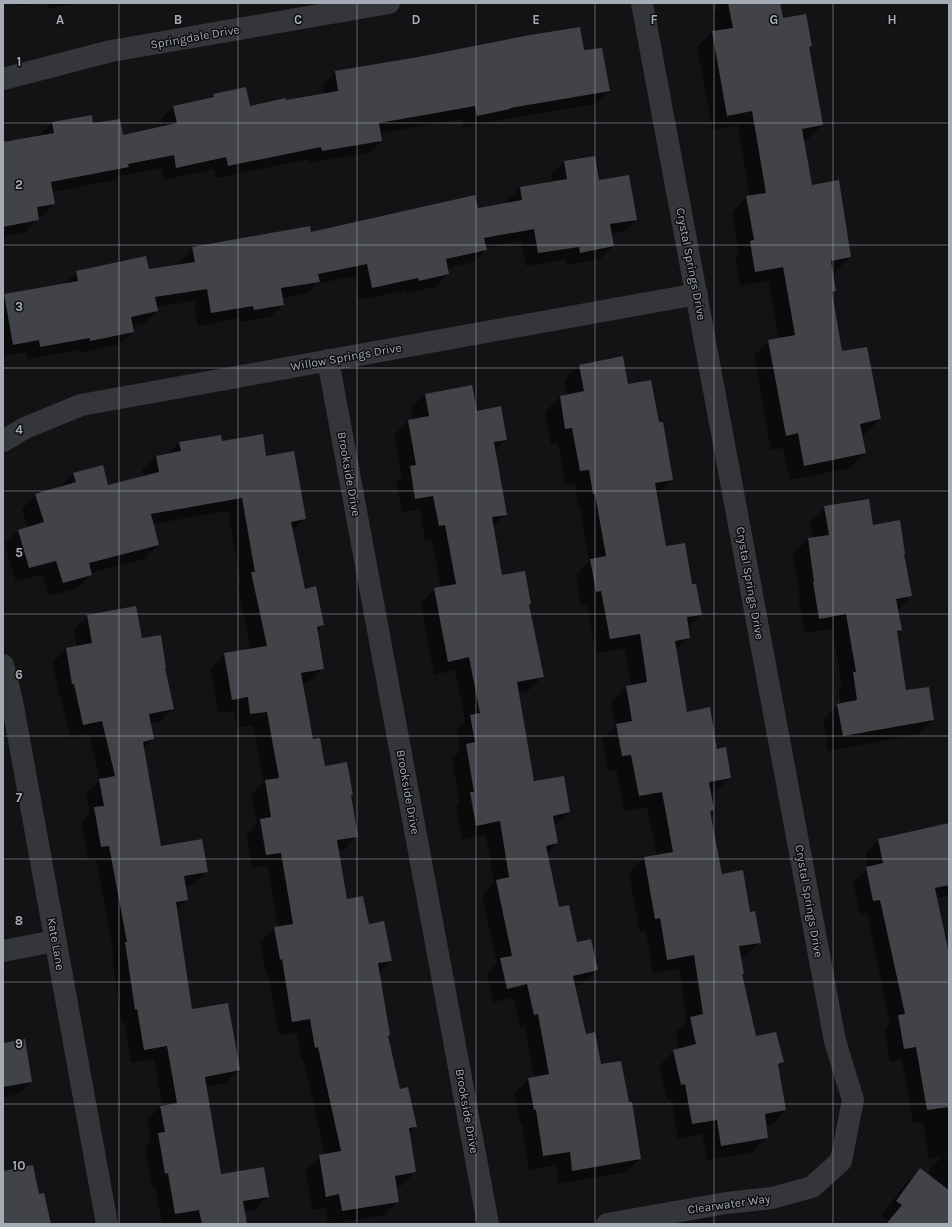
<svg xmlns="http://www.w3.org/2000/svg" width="952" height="1227" font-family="Karla,sans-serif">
<rect width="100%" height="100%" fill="#131315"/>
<g fill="#0007">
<polygon points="18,3 34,3 19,6"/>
<polygon points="48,3 77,3 48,9"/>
<polygon points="720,3 779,3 782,20 811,46 808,49 822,125 807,140 803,140 811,186 850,257 835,272 832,272 835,291 831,294 841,352 880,419 865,434 861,435 865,453 851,468 790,480 783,448 771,450 754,355 769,341 778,339 769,281 740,286 735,256 739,253 732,212 747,197 750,197 738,125 713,130 697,47 712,32 716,32 713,13 720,5"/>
<polygon points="583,52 609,91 596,104 498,120 496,121 464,128 462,119 380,133 381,141 369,153 309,163 309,159 216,178 214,169 164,180 161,168 119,176 115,180 52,192 54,204 42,216 38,217 38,219 25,232 3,236 3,143 39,136 52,123 92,125 122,136 163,128 161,119 174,107 210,99 214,95 249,107 325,94 323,85 336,72"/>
<polygon points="564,162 598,182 636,220 623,232 611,234 613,246 600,259 567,265 566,259 526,266 521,241 485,248 486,250 473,262 447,268 448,274 435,287 406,293 405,290 359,300 354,276 316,284 306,294 282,298 283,304 270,317 241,322 240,318 198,326 194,301 156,307 157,311 144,323 132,326 133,332 120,344 78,353 77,350 27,359 26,352 3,356 3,296 4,295 64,284 77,272 148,271 181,265 180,261 193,248 310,233 508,203 507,200 520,188 553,182 551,174"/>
<polygon points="579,366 628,385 658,424 672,480 656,495 665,547 692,585 701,614 687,628 689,638 675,651 686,713 716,750 730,778 715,792 710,794 713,810 710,813 721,875 749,913 760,942 745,957 740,958 743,973 741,975 755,1038 783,1062 778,1067 785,1110 771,1125 765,1125 767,1137 753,1152 707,1160 702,1134 678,1139 671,1099 667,1100 659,1066 674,1051 679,1050 676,1033 687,1021 679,969 653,974 646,932 640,933 629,873 644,858 657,856 647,807 624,811 616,769 608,771 602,740 616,726 611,702 626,687 631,686 625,648 596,653 587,605 581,606 576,575 589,561 580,508 579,508 575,484 565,485 558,442 551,444 545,412 560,397 567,396 564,380"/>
<polygon points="425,394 476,412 506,439 494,451 505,514 493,527 501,576 530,604 528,606 543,676 529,690 518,693 533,782 569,812 554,826 557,843 547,853 558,909 576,943 597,970 583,984 574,986 585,1035 601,1066 640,1158 626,1172 559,1184 556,1165 529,1170 522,1123 520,1123 515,1093 529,1079 534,1078 525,1027 520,1028 514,998 493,1002 487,973 497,963 482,895 494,883 486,835 462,839 456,807 460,804 452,759 460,751 457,730 465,721 455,670 434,675 421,603 435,589 441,588 432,539 425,540 420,510 402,512 396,481 402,476 394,435 408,421 413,420 411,408"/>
<polygon points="222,442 266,457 305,519 292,531 304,590 323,625 316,632 323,668 309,682 302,683 312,740 324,767 352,795 350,796 357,836 343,850 338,851 346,900 368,926 391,961 379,973 389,1035 387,1037 399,1090 416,1126 409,1133 415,1172 401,1186 396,1187 398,1201 384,1215 328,1224 326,1208 312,1210 306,1170 320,1156 325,1155 304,1061 302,1061 297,1032 279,1035 268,972 266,973 260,942 274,928 278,928 268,866 252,868 247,834 257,824 251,795 264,783 253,725 237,728 234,711 218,713 211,668 225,654 251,650 238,587 241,584 228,511 153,524 158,545 144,559 91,573 91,574 78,588 49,596 42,574 16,582 4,544 18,531 28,528 22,509 36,495 60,487 74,473 108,486 144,477 142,470 156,456 168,454 179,443"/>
<polygon points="825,507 872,526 904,554 903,555 911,596 897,611 901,630 896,634 906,692 933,720 918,734 828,751 823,720 838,705 841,704 838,688 842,685 832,629 805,633 798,598 800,596 793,554 808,539 813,538 810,522"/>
<polygon points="88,616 141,640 164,669 173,708 159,722 150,724 153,739 143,749 160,847 207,872 193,885 185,886 187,900 176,911 191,1011 239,1070 226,1083 205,1087 220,1175 268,1196 255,1210 244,1212 246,1224 187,1224 186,1223 178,1224 162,1224 155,1186 152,1187 145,1147 151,1142 147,1120 160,1107 162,1106 154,1058 131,1063 124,1022 122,1023 112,957 114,955 96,858 88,860 81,822 90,813 86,793 100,780 89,733 70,738 61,697 59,697 53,662 66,649 77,647 74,629"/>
<polygon points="949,824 949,895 936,898 949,958 949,1155 944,1156 949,1159 949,1224 885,1224 888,1220 882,1216 905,1184 920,1170 931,1178 929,1170 943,1156 929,1159 923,1122 913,1123 902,1060 890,1062 885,1030 890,1025 867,913 860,914 853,882 868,868 865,853 879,840"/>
<polygon points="3,1044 31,1081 19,1094 3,1097"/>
</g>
<g fill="#424348">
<polygon points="728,3 780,3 783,18 806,14 812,46 809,47 823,125 802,129 812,185 839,180 851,257 831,261 836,291 832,292 842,351 867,347 881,419 860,424 866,453 804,466 798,433 786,436 768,340 795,335 783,267 755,272 750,241 754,240 746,196 766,193 752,111 727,116 712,31 733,28"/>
<polygon points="580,27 584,50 602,48 610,91 510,108 510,109 477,116 475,106 379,123 382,141 322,151 321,147 228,166 226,157 176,168 174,155 128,164 129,167 51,182 55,204 37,207 39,220 3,227 3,142 54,133 52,122 92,115 93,123 120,119 123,135 177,123 173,106 214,97 213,94 246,87 250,106 286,98 286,100 338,91 335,71 418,57 530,35"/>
<polygon points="595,156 599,180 629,175 637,220 610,224 614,246 580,253 579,247 538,253 534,229 484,238 487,250 446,259 449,274 419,281 418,278 372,288 367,264 318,274 320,282 281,288 284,305 254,310 253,306 211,313 207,289 155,297 158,311 131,317 134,332 90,341 90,338 40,347 39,340 13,345 4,294 78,281 76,271 146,256 149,269 195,262 192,247 310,226 311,232 475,195 478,208 522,200 520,187 567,179 564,161"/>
<polygon points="623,356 628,384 651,380 659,422 663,422 673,480 655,483 666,546 685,543 692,584 696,584 702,615 687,617 690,638 675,641 687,712 710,707 717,749 726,747 731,778 709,782 714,810 710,811 722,874 743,870 750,912 755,911 761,943 739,946 744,974 742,974 756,1036 776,1032 784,1062 778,1064 786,1110 765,1114 768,1138 721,1146 717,1120 692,1124 685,1084 681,1085 673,1050 696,1044 690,1017 703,1014 694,955 667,960 660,918 655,919 644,857 673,852 662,792 639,796 631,755 622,756 616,724 632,721 626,686 647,682 640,634 610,639 601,591 596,592 590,559 606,556 595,494 593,494 589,470 580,471 572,428 565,429 560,396 584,391 579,365"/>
<polygon points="472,385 477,411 501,406 507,440 494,442 507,515 492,517 502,575 525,571 531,604 529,605 544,677 517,682 534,781 564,776 570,812 553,816 558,843 546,846 559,907 569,905 577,942 591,939 598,970 573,976 586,1034 595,1032 601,1064 621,1061 629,1102 632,1102 641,1159 572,1171 570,1152 543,1156 536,1110 534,1110 528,1078 549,1074 538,1014 534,1015 527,984 507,989 500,958 512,956 496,880 509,877 500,821 476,826 470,792 474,792 466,744 475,742 470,715 480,713 469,657 448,662 434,588 456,584 445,525 439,526 433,496 415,499 410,466 416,465 408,420 429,416 425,394"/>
<polygon points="263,434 266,456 294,451 306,519 291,522 305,589 316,586 324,625 317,627 324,669 301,673 313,739 320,738 325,766 347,762 353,795 351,795 358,837 337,840 347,899 363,896 369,924 384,921 392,961 378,963 390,1035 388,1036 400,1089 408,1087 417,1127 409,1128 416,1172 395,1176 399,1202 342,1211 339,1194 326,1197 319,1155 341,1151 318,1047 315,1048 310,1019 292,1022 282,959 280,960 274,927 293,924 281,853 266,855 260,819 271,817 265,780 279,778 267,712 250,714 248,697 232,700 224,653 267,646 251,572 255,572 242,498 151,514 159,545 89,563 92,575 63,583 56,561 29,568 18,530 44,522 35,494 76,482 73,473 103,465 108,485 159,472 156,456 181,451 179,442 221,435 222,441"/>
<polygon points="869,499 873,525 900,520 905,554 904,554 912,596 896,599 902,630 897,631 906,690 929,687 934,720 843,736 837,704 857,700 853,672 856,672 846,614 819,619 813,582 814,582 808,538 829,535 824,506"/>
<polygon points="136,606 142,638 161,635 166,668 165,668 174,709 149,714 154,739 143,742 161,846 202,839 208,872 184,876 188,900 176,902 192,1009 228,1003 240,1070 205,1077 221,1174 264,1167 269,1197 243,1201 247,1224 202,1224 199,1210 175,1214 168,1173 165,1174 158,1133 165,1132 160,1106 177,1103 167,1046 144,1050 137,1009 135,1010 125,942 127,942 109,846 101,847 94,807 104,806 99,779 115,776 102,721 83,725 74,684 72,684 66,648 92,643 87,615"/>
<polygon points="949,823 949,885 935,888 949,954 949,1107 927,1110 916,1047 904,1049 898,1015 905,1014 880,900 873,901 866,867 883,863 878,839"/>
<polygon points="25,1039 32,1082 3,1087 3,1043"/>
<polygon points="33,1165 39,1194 44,1193 51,1224 3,1224 3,1171"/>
<polygon points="920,1168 949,1190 949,1224 886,1224 902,1205 896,1201"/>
</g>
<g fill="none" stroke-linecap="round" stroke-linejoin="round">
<g stroke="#343639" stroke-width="22">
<polyline points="3,79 111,51 389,3"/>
<polyline points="328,360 488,1224"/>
<polyline points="3,441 25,428 81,405 697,294"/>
<polyline points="3,665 12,701 107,1224"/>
<polyline points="3,951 55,941"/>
<polyline points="607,1224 726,1203 772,1198 812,1187 841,1161 853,1100 835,1041 642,3"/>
</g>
</g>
<path fill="none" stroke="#a5acb5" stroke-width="1" stroke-opacity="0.55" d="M119 3V1224M238 3V1224M357 3V1224M476 3V1224M595 3V1224M714 3V1224M833 3V1224M3 123H949M3 245H949M3 368H949M3 491H949M3 614H949M3 736H949M3 859H949M3 982H949M3 1104H949"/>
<g text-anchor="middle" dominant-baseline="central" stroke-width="3" stroke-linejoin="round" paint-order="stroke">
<g font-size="12" fill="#a5acb5" stroke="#0e0e10">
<text transform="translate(195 37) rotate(-10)">Springdale Drive</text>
<text transform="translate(691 264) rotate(79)">Crystal Springs Drive</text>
<text transform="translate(346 357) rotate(-10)">Willow Springs Drive</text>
<text transform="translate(349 474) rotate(80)">Brookside Drive</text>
<text transform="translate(750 583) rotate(80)">Crystal Springs Drive</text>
<text transform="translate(408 792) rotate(80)">Brookside Drive</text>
<text transform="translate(809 901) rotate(80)">Crystal Springs Drive</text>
<text transform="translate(56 944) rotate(80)">Kate Lane</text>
<text transform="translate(467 1111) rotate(80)">Brookside Drive</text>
<text transform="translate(729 1204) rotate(-8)">Clearwater Way</text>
</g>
</g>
<g font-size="13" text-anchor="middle" font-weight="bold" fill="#a5acb5" stroke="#0e0e10" stroke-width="3" stroke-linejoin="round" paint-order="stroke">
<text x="60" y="24">A</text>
<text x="178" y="24">B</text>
<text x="298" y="24">C</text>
<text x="416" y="24">D</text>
<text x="536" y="24">E</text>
<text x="654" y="24">F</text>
<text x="774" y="24">G</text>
<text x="892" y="24">H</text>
<text x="19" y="66">1</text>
<text x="19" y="189">2</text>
<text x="19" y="311">3</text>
<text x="19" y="434">4</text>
<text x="19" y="557">5</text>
<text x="19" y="679">6</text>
<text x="19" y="802">7</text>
<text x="19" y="925">8</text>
<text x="19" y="1048">9</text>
<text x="19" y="1170">10</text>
</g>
<rect width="952" height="1227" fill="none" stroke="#a5acb5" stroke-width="8"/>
</svg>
